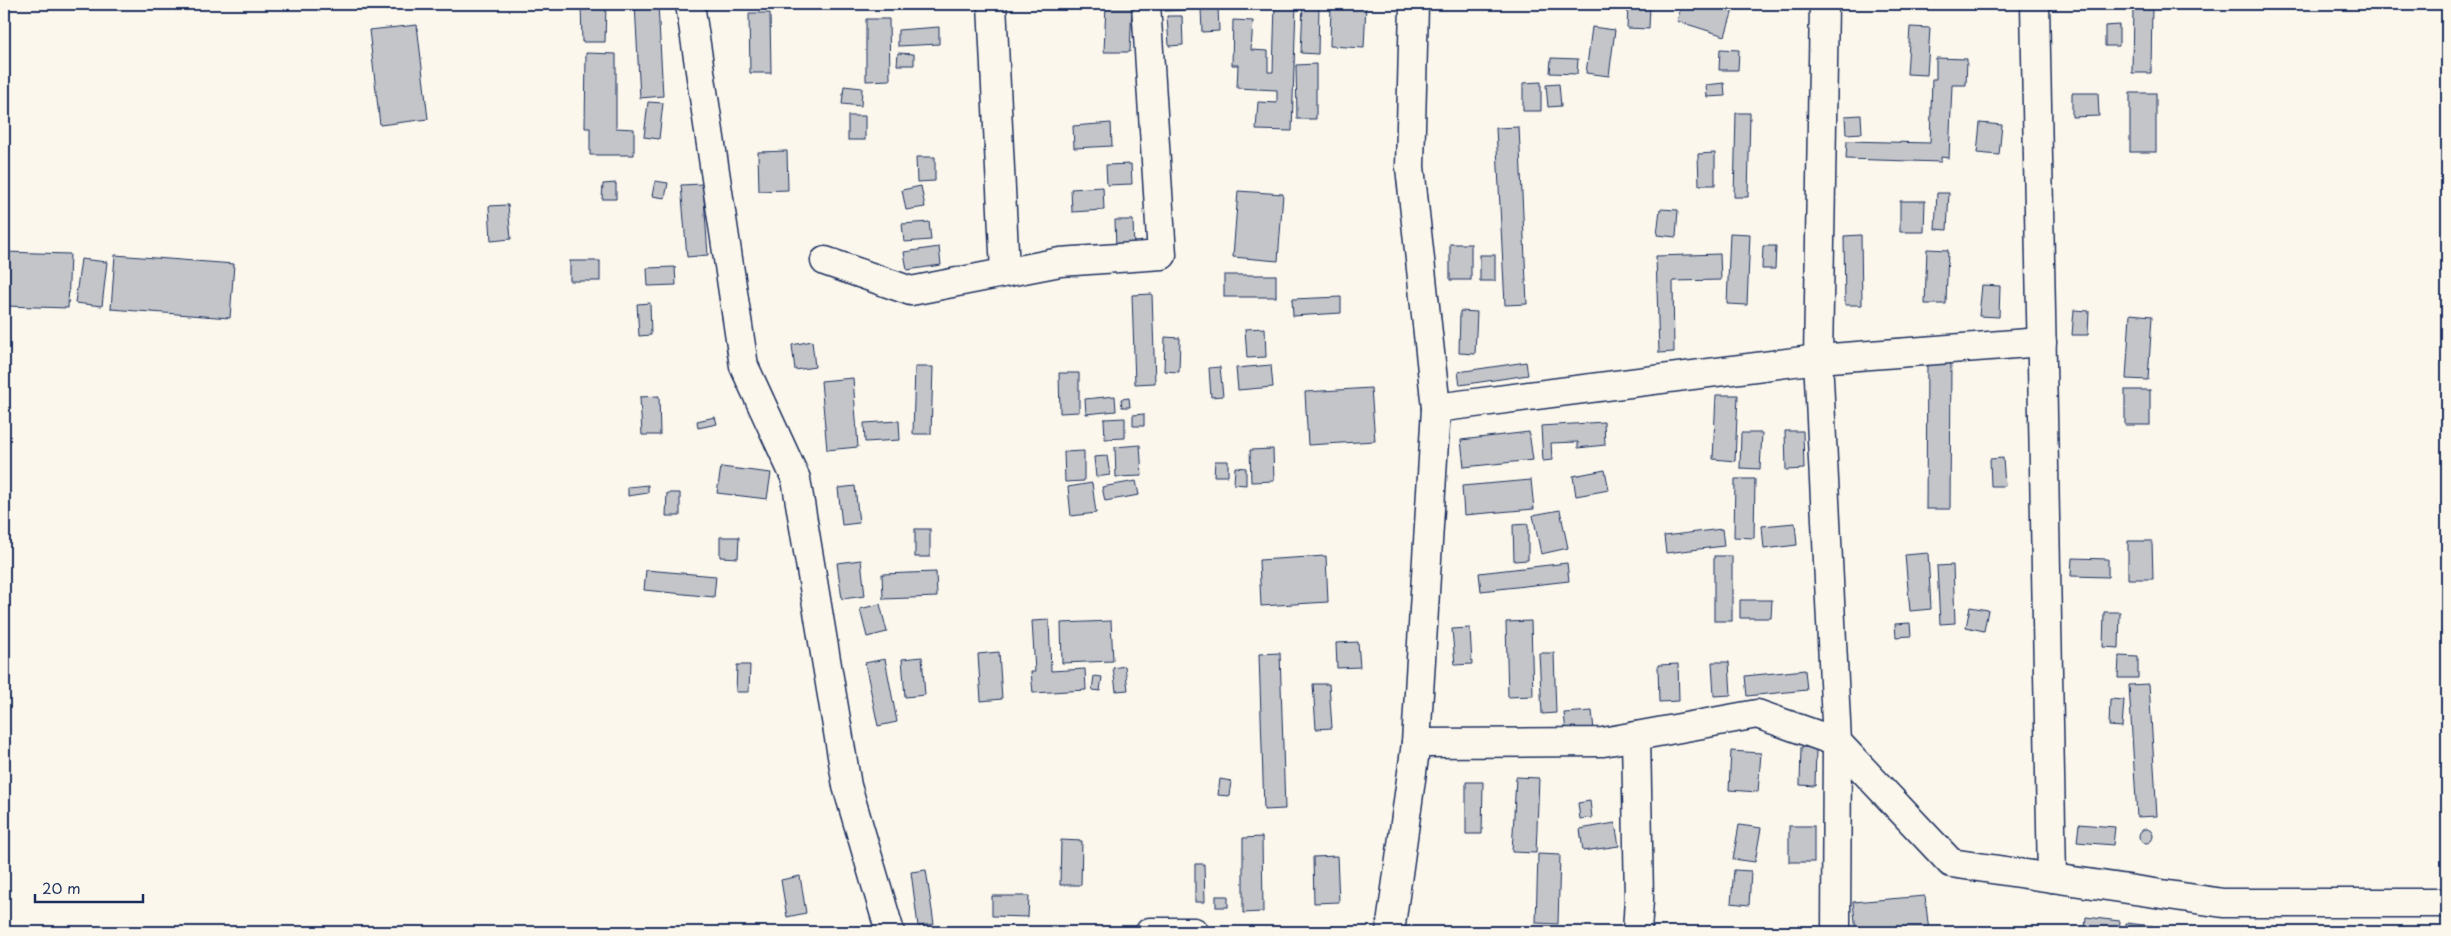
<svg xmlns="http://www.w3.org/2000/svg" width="2451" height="936" font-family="'Playpen Sans',sans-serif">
<rect width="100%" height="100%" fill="#fbf7ec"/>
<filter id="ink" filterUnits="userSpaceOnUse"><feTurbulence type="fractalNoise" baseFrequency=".02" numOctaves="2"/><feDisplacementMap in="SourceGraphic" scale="10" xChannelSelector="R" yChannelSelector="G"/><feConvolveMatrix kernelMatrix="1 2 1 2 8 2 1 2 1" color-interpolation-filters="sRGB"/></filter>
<g filter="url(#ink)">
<g fill="#c3c5c9" stroke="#1b2f5e">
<polygon points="581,4 606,4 605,42 582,42"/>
<polygon points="635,4 658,4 663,96 640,98"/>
<polygon points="1106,4 1132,4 1130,52 1104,52"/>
<polygon points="1165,4 1186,4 1186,10 1165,11"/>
<polygon points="1275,4 1296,4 1292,131 1256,130 1258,102 1277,103 1277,90 1237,88 1238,65 1232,65 1233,20 1253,21 1251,50 1268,51 1268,72 1273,72"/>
<polygon points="1303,4 1319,4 1318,54 1301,53"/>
<polygon points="1331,4 1366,4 1364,48 1330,46"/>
<polygon points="1628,4 1650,4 1649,29 1627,28"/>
<polygon points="1682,4 1712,4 1733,10 1725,36 1677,21"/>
<polygon points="2133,4 2152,4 2151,73 2132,73"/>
<polygon points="1218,7 1219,31 1202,32 1201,8"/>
<polygon points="749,13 770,13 771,73 750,73"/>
<polygon points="1167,16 1182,16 1183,45 1169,46"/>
<polygon points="866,19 889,19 890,80 866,81"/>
<polygon points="417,25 428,119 380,125 369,30"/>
<polygon points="2119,25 2119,46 2105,46 2105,26"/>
<polygon points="939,27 939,44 898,46 898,30"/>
<polygon points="1592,27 1615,30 1609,76 1586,73"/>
<polygon points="1910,27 1930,28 1927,75 1907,74"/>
<polygon points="1720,49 1739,50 1738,70 1719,70"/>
<polygon points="586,53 616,54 616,128 634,129 634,155 590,155 590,128 585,128"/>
<polygon points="898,53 914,54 914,65 897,65"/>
<polygon points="1551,58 1578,59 1577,74 1550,73"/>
<polygon points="1936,58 1967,59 1966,85 1952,85 1949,158 1941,157 1941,162 1846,159 1847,141 1930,143 1932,79 1936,79"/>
<polygon points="1316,64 1316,119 1297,119 1296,65"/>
<polygon points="1541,82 1541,111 1523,111 1523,83"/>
<polygon points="1724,83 1725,96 1707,97 1706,85"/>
<polygon points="1559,84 1561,106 1548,107 1546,85"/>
<polygon points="844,86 862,88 861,106 842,104"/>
<polygon points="2072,93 2098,93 2099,116 2072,117"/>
<rect x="2130" y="93" width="26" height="59"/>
<polygon points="648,102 663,103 659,139 644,137"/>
<polygon points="1736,113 1750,113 1748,197 1734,197"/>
<polygon points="1861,115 1862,133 1846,134 1845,116"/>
<rect x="848" y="116" width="17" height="24"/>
<polygon points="1111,123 1112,146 1074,148 1073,126"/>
<polygon points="1980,123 2002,125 1999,155 1977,153"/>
<polygon points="1519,127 1527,304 1505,305 1496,128"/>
<polygon points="787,151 788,190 759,191 758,152"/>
<polygon points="1715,153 1715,185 1699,185 1698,154"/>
<polygon points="916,157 935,157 935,181 917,182"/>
<polygon points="1131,164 1132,184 1107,185 1106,165"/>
<polygon points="655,181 668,183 665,198 652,196"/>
<polygon points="616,183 616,199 602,199 603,184"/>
<polygon points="703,184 708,255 687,257 681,185"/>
<polygon points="921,186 925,207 906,210 902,190"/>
<polygon points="1103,187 1104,210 1072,212 1071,189"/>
<polygon points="1238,191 1283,194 1278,261 1233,257"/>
<polygon points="1937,193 1949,193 1947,230 1935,229"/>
<polygon points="1900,201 1925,201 1924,232 1900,232"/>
<polygon points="508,205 511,239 491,241 489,206"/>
<polygon points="1660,209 1678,210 1676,237 1657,235"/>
<polygon points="1115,220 1133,220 1134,248 1116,248"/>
<polygon points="929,222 931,240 904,242 902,224"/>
<polygon points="1730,233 1750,234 1747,305 1727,304"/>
<polygon points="1861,235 1862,305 1845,305 1844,236"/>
<rect x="1450" y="244" width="21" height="36"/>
<polygon points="1763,246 1776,246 1775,269 1762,269"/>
<polygon points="939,247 941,265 907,270 904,252"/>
<polygon points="1927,249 1948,250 1946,304 1925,304"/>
<polygon points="4,252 70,254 68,308 4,306"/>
<polygon points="1720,254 1721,280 1673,281 1674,352 1659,353 1656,256"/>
<polygon points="115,255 234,264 230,318 111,309"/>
<rect x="1480" y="255" width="15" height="26"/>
<polygon points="81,259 107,262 102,306 75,303"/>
<rect x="570" y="261" width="30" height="20"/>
<polygon points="675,267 676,285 648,286 647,268"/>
<rect x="1224" y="275" width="52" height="22"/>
<polygon points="1982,285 2000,286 1999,317 1979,316"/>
<polygon points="1152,294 1155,383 1135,384 1132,295"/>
<polygon points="1341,297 1341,313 1293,316 1292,299"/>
<polygon points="650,303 651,335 639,336 637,304"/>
<polygon points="2074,310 2089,311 2088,335 2072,335"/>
<polygon points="1460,311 1477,312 1475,354 1459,353"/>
<polygon points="2130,314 2152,316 2148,380 2126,379"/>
<polygon points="1265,328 1266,357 1247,358 1245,329"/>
<polygon points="1165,337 1180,338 1179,372 1164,371"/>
<polygon points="812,341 815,367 795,370 792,345"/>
<polygon points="1927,358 1951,358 1950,509 1926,509"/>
<polygon points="1526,362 1528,375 1460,385 1458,372"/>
<polygon points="1271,365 1273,387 1238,390 1236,368"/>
<polygon points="915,367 933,367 931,434 913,434"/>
<polygon points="1220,367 1223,396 1211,397 1209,368"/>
<polygon points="1059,373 1079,373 1079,412 1060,413"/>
<polygon points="853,378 858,447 827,450 821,381"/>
<polygon points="1371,388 1375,441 1308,445 1305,392"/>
<rect x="2125" y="390" width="25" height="35"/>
<polygon points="1716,395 1738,395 1735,461 1713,459"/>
<polygon points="659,396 660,435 642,435 640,397"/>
<polygon points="1115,396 1116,411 1086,414 1085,399"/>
<polygon points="1129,398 1130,407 1122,407 1121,399"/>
<polygon points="1144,414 1144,426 1133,426 1133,415"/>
<polygon points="715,417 717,424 698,428 697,421"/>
<polygon points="1125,418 1125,438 1105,439 1104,419"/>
<polygon points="899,421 900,440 865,442 864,423"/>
<polygon points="1604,422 1605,445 1578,448 1578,442 1551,443 1552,460 1543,461 1541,426"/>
<polygon points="1785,431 1803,431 1804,469 1786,470"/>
<polygon points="1529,432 1533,460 1464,467 1461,440"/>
<polygon points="1741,433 1762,433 1760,469 1740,468"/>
<polygon points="1140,445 1142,476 1116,477 1115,447"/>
<polygon points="1273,449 1274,481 1251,482 1250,450"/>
<polygon points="1084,451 1084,481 1065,482 1064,452"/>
<polygon points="1107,456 1110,475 1096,477 1094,457"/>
<polygon points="2003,458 2005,486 1991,486 1990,459"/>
<polygon points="1215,461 1228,461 1228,476 1214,476"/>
<polygon points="721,467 771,473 767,499 717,493"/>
<polygon points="1235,467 1246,468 1246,485 1234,484"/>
<polygon points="1605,470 1609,490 1576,496 1573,476"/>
<polygon points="1735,479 1755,479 1754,538 1734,537"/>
<polygon points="1531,480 1534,509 1464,515 1462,486"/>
<polygon points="1136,481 1139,495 1105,501 1102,487"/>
<polygon points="1092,483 1096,513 1071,516 1068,487"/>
<polygon points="648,485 648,493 628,496 628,487"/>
<polygon points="855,486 859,523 842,525 838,488"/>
<polygon points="667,493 680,493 680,516 666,516"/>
<polygon points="1560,510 1568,548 1541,554 1533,515"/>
<polygon points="1795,523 1797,545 1764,549 1762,526"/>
<polygon points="1528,524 1528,560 1514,561 1513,525"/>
<rect x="915" y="529" width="15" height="28"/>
<polygon points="1722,529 1724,546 1666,553 1664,536"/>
<polygon points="720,537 739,537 738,558 720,557"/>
<polygon points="2128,541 2152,541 2153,579 2128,579"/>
<polygon points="1928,553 1931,609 1910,611 1905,555"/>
<polygon points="1326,556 1328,602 1261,606 1259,560"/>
<rect x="1714" y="556" width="18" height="65"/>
<polygon points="2072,558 2108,559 2108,577 2071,576"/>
<polygon points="861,560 865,596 842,599 837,563"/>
<polygon points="1567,563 1569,581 1481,591 1479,573"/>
<polygon points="1953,565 1955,623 1940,624 1937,566"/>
<polygon points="646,570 716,576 714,597 644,590"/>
<polygon points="936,572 937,597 883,599 882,574"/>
<polygon points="1740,600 1772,600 1771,618 1740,618"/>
<polygon points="880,604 887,632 867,637 860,609"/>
<polygon points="1970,607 1988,610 1984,631 1966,627"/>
<polygon points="2104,612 2120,612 2119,648 2103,647"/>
<polygon points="1049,620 1051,671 1085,669 1086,690 1033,693 1031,672 1035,672 1032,621"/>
<polygon points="1111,621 1113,661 1062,663 1061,623"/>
<polygon points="1531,621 1533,696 1508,697 1506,622"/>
<polygon points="1910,623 1911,636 1896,637 1895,624"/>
<polygon points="1470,628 1472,664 1455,665 1452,629"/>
<polygon points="1358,642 1360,667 1337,668 1336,643"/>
<polygon points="999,652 1002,699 981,701 978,654"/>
<polygon points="1280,653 1285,809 1264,810 1259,654"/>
<polygon points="1539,653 1554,653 1556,713 1542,714"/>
<polygon points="2119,656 2138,657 2138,678 2118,678"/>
<polygon points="922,657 925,695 905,697 902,659"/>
<polygon points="885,659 897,722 878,726 865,663"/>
<polygon points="1712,662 1729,662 1731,695 1714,696"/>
<polygon points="1678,664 1679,701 1659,702 1658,665"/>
<polygon points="737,665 750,665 749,692 736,692"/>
<polygon points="1125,666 1128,690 1116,691 1113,668"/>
<polygon points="1805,670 1807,690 1747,696 1745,676"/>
<polygon points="1094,676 1102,677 1100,691 1092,690"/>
<polygon points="1313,684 1329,684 1332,728 1316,729"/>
<polygon points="2149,684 2157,816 2137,817 2129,685"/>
<polygon points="2110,699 2124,700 2122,727 2109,726"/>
<polygon points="1592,711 1594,730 1566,732 1564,713"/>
<polygon points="1801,747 1816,748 1815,786 1800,785"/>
<polygon points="1731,751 1761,753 1758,792 1729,790"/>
<polygon points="1516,777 1539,778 1536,853 1512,852"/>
<polygon points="1220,779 1231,781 1229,796 1218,795"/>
<polygon points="1466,782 1483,782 1482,834 1466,834"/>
<polygon points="1590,801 1592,818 1580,819 1578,803"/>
<polygon points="1615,823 1619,846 1583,851 1580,829"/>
<polygon points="2079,824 2115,827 2113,845 2077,842"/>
<polygon points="1739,825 1761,828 1755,862 1733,859"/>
<rect x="1789" y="826" width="25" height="36"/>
<circle cx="2146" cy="836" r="7"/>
<polygon points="1262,837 1263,912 1243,913 1243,838"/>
<polygon points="1061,840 1082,841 1081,885 1060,885"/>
<polygon points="1538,854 1560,855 1558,924 1536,923"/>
<polygon points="1337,856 1339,902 1314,903 1313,857"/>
<polygon points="1195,864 1204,864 1205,902 1195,902"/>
<polygon points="926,870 934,924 918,926 911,872"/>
<polygon points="1734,870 1751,871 1749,905 1731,903"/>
<polygon points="800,876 806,913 787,917 781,880"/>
<polygon points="992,896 1029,896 1028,917 992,916"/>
<rect x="1216" y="896" width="12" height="11"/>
<polygon points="1925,896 1929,932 1856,932 1853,902"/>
<polygon points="2086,917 2120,921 2119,931 2096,932 2096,929 2085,928"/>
<polygon points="2126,923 2153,926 2152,932 2126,932"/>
</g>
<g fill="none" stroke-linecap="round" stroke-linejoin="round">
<g stroke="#1b2f5e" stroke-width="31">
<g id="street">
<polyline points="690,4 744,366 796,479 847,786 890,932"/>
<polyline points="992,4 1005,272"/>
<polyline points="1824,4 1818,359 1837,742 1836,932"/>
<polyline points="2035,4 2052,878"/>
<polyline points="825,261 911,291 1060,262 1162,255 1146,4"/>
<polyline points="1436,408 1818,359 2042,342"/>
<polyline points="1636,736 1639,899 1637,932"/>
<polyline points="1416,743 1603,742 1757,714 1837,742 1951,863 2223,903 2447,903"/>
<polyline points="1150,932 1194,932"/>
<polyline points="1390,932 1416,743 1436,408 1410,167 1414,4"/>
</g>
</g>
<use href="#street" stroke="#fbf7ec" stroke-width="28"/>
</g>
</g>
<rect width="2451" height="936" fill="none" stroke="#fbf7ec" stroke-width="20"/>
<rect x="10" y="10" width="2431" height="916" fill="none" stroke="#1b2f5e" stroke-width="2" filter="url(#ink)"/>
<path d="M35 894v8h108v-8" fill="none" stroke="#1b2f5e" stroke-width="2.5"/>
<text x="42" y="894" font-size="15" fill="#1b2f5e" stroke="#fbf7ec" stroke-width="4" paint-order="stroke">20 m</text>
</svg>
